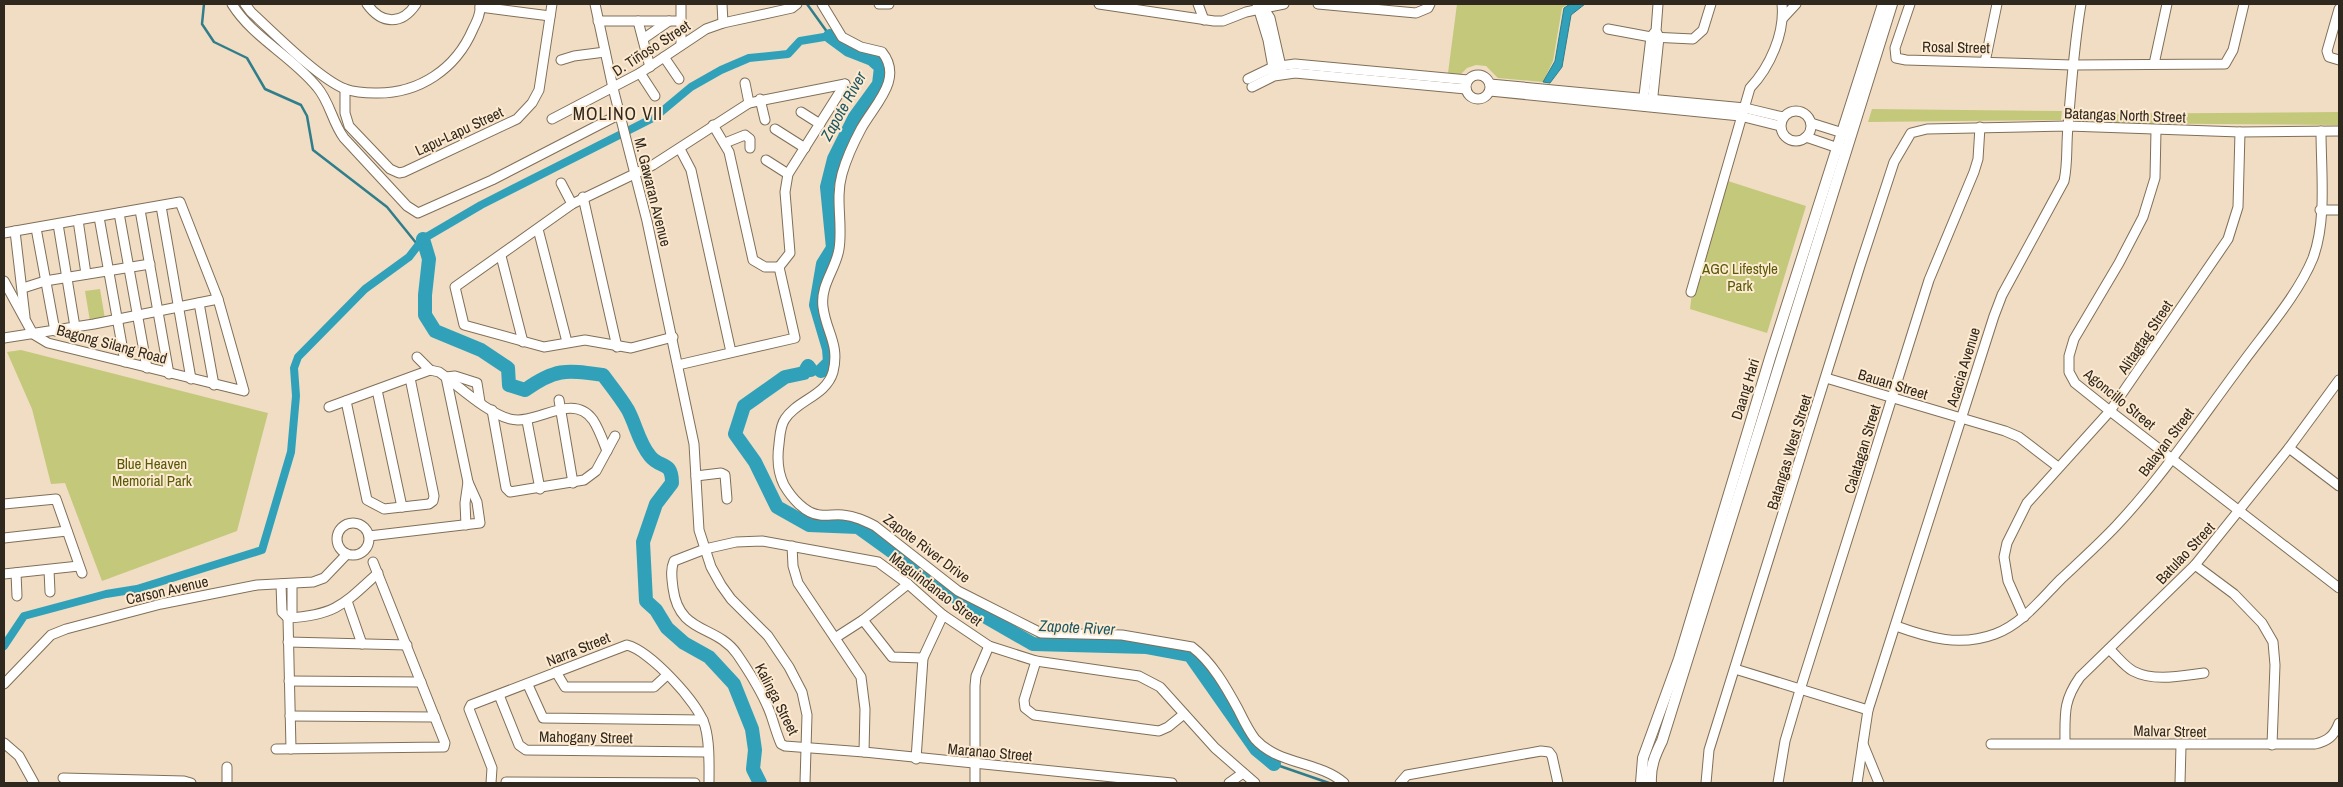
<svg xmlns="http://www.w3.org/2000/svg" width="2343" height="787" font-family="'Archivo Narrow',sans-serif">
<rect width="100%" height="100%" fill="#f0ddc3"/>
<g fill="#c4c87b">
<polygon points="1457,4 1568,4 1562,8 1553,61 1543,82 1498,78 1486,66 1476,65 1467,68 1461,74 1448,73"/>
<polygon points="1872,109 2062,111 2061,120 1868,122"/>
<polygon points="2339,112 2339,125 2078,123 2078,114"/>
<polygon points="1728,181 1806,206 1767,333 1690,309 1693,285"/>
<polygon points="100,289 105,319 90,321 85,291"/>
<polygon points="21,350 268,413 237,531 102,581 65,483 51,484 32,409 7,352"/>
</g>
<polygon fill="#31a1ba" stroke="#307d8b" points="1570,4 1585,4 1571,15 1562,67 1550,83 1543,82 1555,61 1564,8"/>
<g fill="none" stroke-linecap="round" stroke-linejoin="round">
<g stroke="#307d8b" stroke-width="2.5">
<polyline points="204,4 202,24 214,42 247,58 265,89 301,105 307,116 313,150 387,207 417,244"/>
<polyline points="807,4 830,36"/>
<polyline points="1274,764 1329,783"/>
</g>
<polyline stroke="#31a1ba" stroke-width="8" points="4,646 24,616 106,594 137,589 262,550 291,452 296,396 294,368 298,357 365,289 409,257 423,239 481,205 655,117 691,87 721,70 749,58 788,54 800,41 830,36"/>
<g stroke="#31a1ba" stroke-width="14">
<path d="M423 239 429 259 425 295V315L435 331 481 350 508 368 509 385 525 390C556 368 566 370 603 375 612 387 621 398 628 410 636 425 639 443 650 456 660 469 672 460 672 483L656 504 643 542 646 601 656 610 667 628 684 643 709 657 734 684 752 729 755 750 753 769 760 783"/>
<polyline points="811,370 808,366 804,373 785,377 744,406 735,434 755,462 777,507 809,525 858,527 972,609 1033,644 1147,647 1190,655 1256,749 1274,764"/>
<polyline points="821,371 830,362 829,349 816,305 823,264 833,248 827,187 834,159 855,117 879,84 881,67 872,59 849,50 830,36"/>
</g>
<g stroke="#806f58" stroke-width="11">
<g id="minor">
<path d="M232 4C253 38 292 56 317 87 330 102 332 122 344 138L407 206 418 213 492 180 620 114"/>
<path d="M245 4 251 12C274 33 318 78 345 89 354 92 365 93 375 93 419 94 456 69 473 29 477 21 481 13 480 4"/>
<path d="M367 4C382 25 402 25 416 4"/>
<polyline points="595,4 613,88 647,221 694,444 699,530 711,567 721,585 731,599 768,636 789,667 802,692 807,715 805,783"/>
<polyline points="681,4 681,45"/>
<polyline points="722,4 723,23"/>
<path d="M822 4 842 37 861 47 882 52C904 79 874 105 861 129 854 142 846 160 842 174 835 199 843 224 839 249 836 269 820 285 823 307 826 332 840 344 833 372 826 396 797 400 785 419 780 426 780 436 779 444 777 458 778 473 784 485 791 497 805 514 820 515 828 516 835 514 843 515 855 516 865 521 875 526L958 591 1041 633 1122 635 1192 647C1212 662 1226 687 1238 709 1243 719 1248 730 1255 739 1278 765 1319 761 1344 783"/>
<polyline points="879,4 889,4"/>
<polyline points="1099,4 1214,21 1223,21 1246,12 1284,4"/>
<polyline points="1198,4 1204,20"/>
<polyline points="1257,4 1268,40 1274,73"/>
<polyline points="1261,4 1270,18 1282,71"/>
<polyline points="1318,4 1416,13 1428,8 1430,4"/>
<polyline points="1910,4 1895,48 1896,58 1906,60 2072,65 2225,64 2233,50 2244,4"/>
<polyline points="480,7 550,16"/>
<polyline points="2339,9 2327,51 2329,57 2339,60"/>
<polyline points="1783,18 1796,4"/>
<polyline points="598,21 681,21"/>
<polyline points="638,21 650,67"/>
<polyline points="1608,29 1651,37 1693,39 1703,30 1711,4"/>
<polyline points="643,39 669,21"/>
<polyline points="664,57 679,79"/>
<polyline points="561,60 574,56 605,52"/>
<polyline points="1985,62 1997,4"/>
<polyline points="2154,64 2167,4"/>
<polyline points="640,73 655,96"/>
<circle cx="1478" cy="87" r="12"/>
<polyline points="1248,79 1273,67 1295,64 1468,80"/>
<polyline points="745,83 749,103"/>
<polyline points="1490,84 1745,108 1783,117"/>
<polyline points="1252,87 1274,76 1295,73 1466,89"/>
<polyline points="345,89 345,113 349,126 390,169 399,173 404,172 517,119 532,103 539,90 552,4"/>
<polyline points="1490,91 1740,116 1780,126"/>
<polyline points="760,99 765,120"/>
<polyline points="1643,104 1651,37 1654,33"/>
<polyline points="1652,105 1659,37 1656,31 1658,4"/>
<circle cx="1796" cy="126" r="15"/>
<polyline points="801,112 820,124"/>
<polyline points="552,119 640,73 706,29 723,23 792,8 797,4"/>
<polyline points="1811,123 1846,134"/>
<polyline points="713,125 729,152 753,260 765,267 779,267"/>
<polyline points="775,129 805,148"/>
<polyline points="2156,130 2155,178 2143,217 2119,263 2074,339 2069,356 2069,372 2075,383 2110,411 2339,588"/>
<polyline points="1806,137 1844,150"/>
<polyline points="725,143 745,135 750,139 750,148"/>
<polyline points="680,149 691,170 731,352"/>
<polyline points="766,160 788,174"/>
<polyline points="561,183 572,204"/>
<polyline points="583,197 617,347"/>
<polyline points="161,206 191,379"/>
<polyline points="140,210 169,374"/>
<polyline points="2320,210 2339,210"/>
<polyline points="119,213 147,368"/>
<polyline points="99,217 125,362"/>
<polyline points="78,220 86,274"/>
<polyline points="58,224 75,327"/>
<polyline points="36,228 55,331"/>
<polyline points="538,229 567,342"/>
<polyline points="15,231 25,317"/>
<polyline points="4,233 180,202 218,299 244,391 48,343 33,334 4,281"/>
<polyline points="501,256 523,342"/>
<polyline points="779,267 790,253 785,192 788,174 845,84"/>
<polyline points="23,288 45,281 150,264"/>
<path d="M1691 292 1750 88C1770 67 1785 33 1782 4"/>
<polyline points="199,303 214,385"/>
<polyline points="673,337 631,348 585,340 544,347 464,325 455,287 572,204 653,165 749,103 845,84"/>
<polyline points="4,338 94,324 218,299"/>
<path d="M417 357 430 370 439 372C459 386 487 413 510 419 537 426 572 391 593 420 599 429 603 441 607 451"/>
<polyline points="678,365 795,338 779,267"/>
<polyline points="1826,378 2005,431 2019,437 2058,467"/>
<polyline points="377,390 402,507"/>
<polyline points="559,400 573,483"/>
<polyline points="346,401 367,500 384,509 429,504 433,501 434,496 410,378"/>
<polyline points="329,407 430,370"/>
<polyline points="492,410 506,488 510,492 584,480 596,471 615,436"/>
<polyline points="527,421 540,489"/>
<polyline points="2289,448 2339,486"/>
<polyline points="696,476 721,473 725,475 727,499"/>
<polyline points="4,504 56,499 82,573"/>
<circle cx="353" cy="539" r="16"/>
<polyline points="466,525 465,503 468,482"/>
<polyline points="369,536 480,523 477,502 468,482 446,377 455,376 477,383 480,402"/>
<polyline points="4,538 67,531"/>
<polyline points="792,546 793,566 798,583 861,677 865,709 864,752"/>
<polyline points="2195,565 2234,594 2262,623 2273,642 2275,665 2272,745"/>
<polyline points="49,570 50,592"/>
<polyline points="16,573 17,596"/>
<polyline points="4,574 79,566"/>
<polyline points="281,584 282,612 288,618"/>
<polyline points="347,601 362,644"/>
<polyline points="2024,617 2008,581 2004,557 2007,543 2027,503 2110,411 2228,239 2238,207 2240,132"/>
<path d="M288 618C336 615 344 604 378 573"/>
<polyline points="863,620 892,657 923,658"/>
<path d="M1896 626C1929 638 1960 647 1995 634 2022 624 2041 599 2061 579 2079 562 2098 545 2116 526 2162 477 2200 420 2241 365 2264 333 2298 295 2313 258 2327 220 2321 172 2321 131"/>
<polyline points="835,638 863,620 908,584"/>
<polyline points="288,642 407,645"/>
<path d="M2109 649C2117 656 2124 666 2133 671 2154 682 2181 676 2204 673"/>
<polyline points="1036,661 1024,700 1025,708 1034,715 1159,731 1168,727 1184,714"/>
<polyline points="1735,669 1868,710"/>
<polyline points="556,672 565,687 654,687 667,675"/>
<polyline points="289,681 421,682"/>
<polyline points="4,684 51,635 66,629 161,604 257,585 313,582 324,578 347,554"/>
<polyline points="528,685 543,718 703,720"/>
<polyline points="499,695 519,745 526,750 708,752"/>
<polyline points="290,716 435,717"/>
<polyline points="4,743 19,756 34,783"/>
<path d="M2065 743C2065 714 2063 701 2080 677L2195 565 2289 448 2339 380"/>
<polyline points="1863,744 1879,783"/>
<path d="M1991 744H2315C2328 741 2334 736 2339 723"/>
<polyline points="276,749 444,747 445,743 373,562"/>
<polyline points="291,749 288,618 292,612 292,584"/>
<polyline points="916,759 923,658 943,615"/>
<polyline points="227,767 227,783"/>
<polyline points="63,778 184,781 191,783"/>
<polyline points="506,782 695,783"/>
<path d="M491 783 492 768 469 709 471 705 627 645C650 651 698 702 705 726 710 743 709 765 709 783"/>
<polyline points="975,783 975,686 976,676 989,646"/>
<path d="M1172 783 864 752 785 746 781 744C777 735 774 724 771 715 763 693 750 673 737 654 716 624 679 635 673 588 672 579 670 570 674 561L705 549 736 542 762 541 878 562 908 584 943 615 989 646 1036 661 1139 676 1160 687 1215 748 1255 783"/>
<polyline points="1229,783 1243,773"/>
<polyline points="1400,783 1407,775 1541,751 1549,752 1552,756 1558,783"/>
<polyline points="1706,783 1709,750 1860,266 1894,162 1911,133 1927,129 2068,126 2240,132 2339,131"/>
<polyline points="1778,783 1785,741 1800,690 1929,280 1974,172 1978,159 1980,127"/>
<path d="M1857 783 1868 710 1994 316 2002 295 2064 181C2068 163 2066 146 2068 127 2071 86 2074 45 2081 4"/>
<polyline points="2180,783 2181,746"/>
</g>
</g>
<g stroke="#806f58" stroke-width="12">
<g id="major">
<polyline points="1641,783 1643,758 1679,659 1770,358 1883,4"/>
<path d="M1651 783C1650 767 1655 755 1662 741L1892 4"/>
</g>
</g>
<use href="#minor" stroke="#fff" stroke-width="9"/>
<use href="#major" stroke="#fff" stroke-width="10"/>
</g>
<g text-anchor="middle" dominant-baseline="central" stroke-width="4" stroke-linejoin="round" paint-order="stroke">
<g font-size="15" fill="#2f281e" stroke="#fdead0">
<text transform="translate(1956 47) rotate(1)">Rosal Street</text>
<text transform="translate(651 48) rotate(-33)">D. Tiñoso Street</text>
<text transform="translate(2125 115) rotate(2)">Batangas North Street</text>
<text transform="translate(459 131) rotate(-25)">Lapu-Lapu Street</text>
<text transform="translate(653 192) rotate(76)">M. Gawaran Avenue</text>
<text transform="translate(2145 337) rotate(-56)">Alitagtag Street</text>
<text transform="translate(112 344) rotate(15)">Bagong Silang Road</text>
<text transform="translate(1963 367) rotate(-73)">Acacia Avenue</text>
<text transform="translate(1893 384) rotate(17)">Bauan Street</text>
<text transform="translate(1745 389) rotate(-73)">Daang Hari</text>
<text transform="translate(2120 399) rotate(39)">Agoncillo Street</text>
<text transform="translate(2166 442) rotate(-53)">Balayan Street</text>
<text transform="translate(1862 449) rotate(-73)">Calatagan Street</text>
<text transform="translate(1789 452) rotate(-73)">Batangas West Street</text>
<text transform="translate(927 548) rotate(37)">Zapote River Drive</text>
<text transform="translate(2185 553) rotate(-47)">Batulao Street</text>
<text transform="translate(936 589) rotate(37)">Maguindanao Street</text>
<text transform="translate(167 590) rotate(-13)">Carson Avenue</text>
<text transform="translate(578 649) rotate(-22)">Narra Street</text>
<text transform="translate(777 699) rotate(63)">Kalinga Street</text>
<text transform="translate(2170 731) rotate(1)">Malvar Street</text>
<text transform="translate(586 737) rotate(1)">Mahogany Street</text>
<text transform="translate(990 752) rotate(5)">Maranao Street</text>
</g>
<g font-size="15" fill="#575a08" stroke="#fdead0">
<text x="1740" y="268">AGC Lifestyle<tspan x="1740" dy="17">Park</tspan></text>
<text x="152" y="463">Blue Heaven<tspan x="152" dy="17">Memorial Park</tspan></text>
</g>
<g font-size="16" font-style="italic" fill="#1b5764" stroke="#fdead0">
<text transform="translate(843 106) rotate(-61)">Zapote River</text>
<text transform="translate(1077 627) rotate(3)">Zapote River</text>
</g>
<g font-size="18" letter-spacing="1" fill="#2f281e" stroke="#fdead0">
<text x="618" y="113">MOLINO VII</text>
</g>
</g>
<rect width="2343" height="787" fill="none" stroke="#2f281e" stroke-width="10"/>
</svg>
